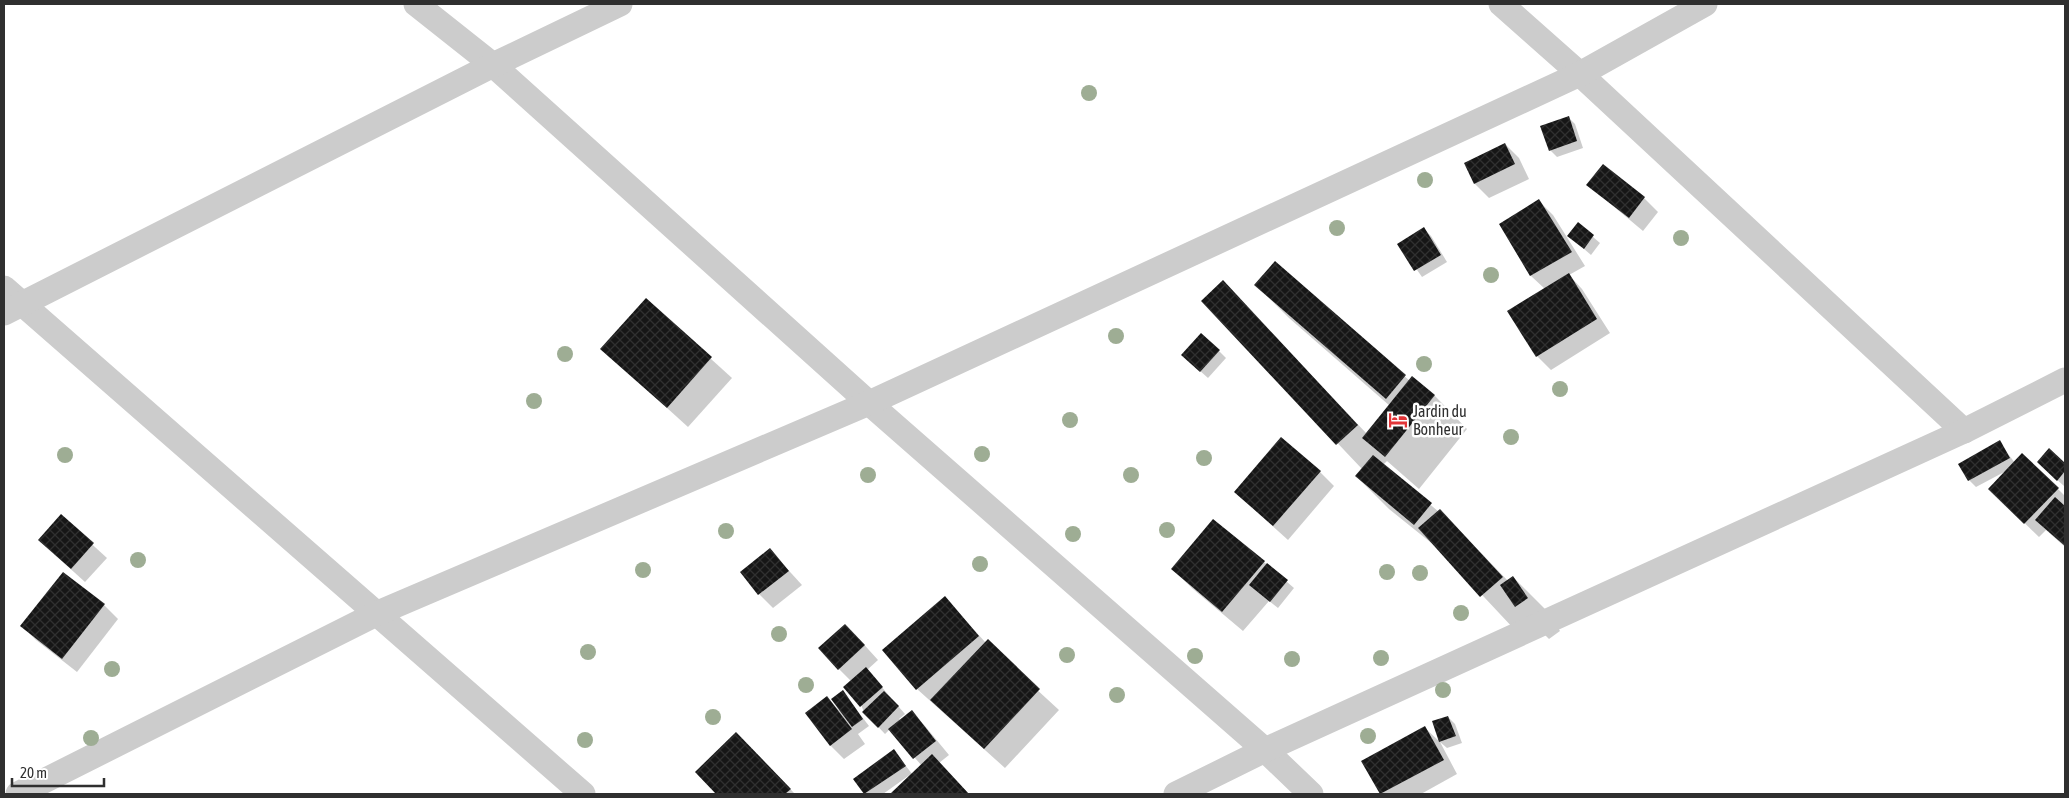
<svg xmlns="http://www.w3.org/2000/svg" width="2069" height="798" font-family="'Asap Condensed',sans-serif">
<defs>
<pattern id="building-cross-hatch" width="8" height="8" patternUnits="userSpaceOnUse" patternTransform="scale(1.25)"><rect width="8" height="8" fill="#161616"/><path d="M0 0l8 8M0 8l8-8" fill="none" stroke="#303030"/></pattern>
</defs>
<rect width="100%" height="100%" fill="#fff"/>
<g fill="#0003">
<polygon points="1568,117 1575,124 1583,148 1557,157 1550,150"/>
<polygon points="1505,144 1519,158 1529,179 1489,198 1475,184 1465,163"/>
<polygon points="1588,185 1644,198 1658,212 1643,231"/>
<polygon points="1539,201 1553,215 1585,266 1569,275 1582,289 1610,333 1551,370 1537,356 1545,289 1531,276 1500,225"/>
<polygon points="1578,224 1600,243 1591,255 1576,242"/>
<polygon points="1424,229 1431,236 1447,262 1422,277 1399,244"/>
<polygon points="1275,263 1410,381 1412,378 1435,396 1467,429 1419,489 1387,461 1383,465 1439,512 1440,510 1508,581 1513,577 1546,610 1560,631 1549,639 1527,617 1514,629 1440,550 1389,509 1356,476 1362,469 1203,301 1223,282 1367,434 1390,406 1289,318 1256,285"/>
<polygon points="646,300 732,378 688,427 602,349"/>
<polygon points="1219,351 1226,358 1208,378 1190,362"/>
<polygon points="1999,442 2015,463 2058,489 2065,496 2065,547 2046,530 2039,537 2004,503 2008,470 1976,487 1969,480 1960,464"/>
<polygon points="2049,450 2065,465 2064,486 2045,469"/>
<polygon points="1320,472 1334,486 1288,540 1235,492"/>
<polygon points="61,516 107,558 85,582 54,554"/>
<polygon points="770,550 802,585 773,608 759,594"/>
<polygon points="1264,562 1294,588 1278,608 1269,601 1243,631 1193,589 1172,569"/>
<polygon points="945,598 986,643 1059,710 1005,768 917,689"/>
<polygon points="104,605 118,619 77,672 36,640 22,626"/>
<polygon points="859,639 878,660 867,670 905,714 899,719 901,721 911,712 925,726 949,755 939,763 969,794 892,794 911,774 883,794 866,794 855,779 894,751 913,775 922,766 890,729 885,734 864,712 851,681 839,669"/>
<polygon points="843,692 869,726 858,734 865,744 844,759 830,745 827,698 839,710"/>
<polygon points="1448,717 1455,724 1462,743 1447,748 1440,742 1433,722"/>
<polygon points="1425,728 1440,742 1457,774 1421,794 1381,794 1363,762"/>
<polygon points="757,754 795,794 717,794 696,772"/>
</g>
<g fill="url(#building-cross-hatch)">
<polygon points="1569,116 1577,141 1549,151 1540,126"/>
<polygon points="1505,143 1515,164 1474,184 1464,163"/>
<polygon points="1603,164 1645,197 1629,218 1586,185"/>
<polygon points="1539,199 1572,252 1530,276 1499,224"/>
<polygon points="1578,222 1594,235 1584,249 1567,236"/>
<polygon points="1424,227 1441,255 1414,271 1397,244"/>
<polygon points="1275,261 1406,375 1386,399 1254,285"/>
<polygon points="1569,273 1597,319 1536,357 1507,311"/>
<polygon points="1223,280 1358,425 1336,445 1201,301"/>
<polygon points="646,298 712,357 667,408 600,349"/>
<polygon points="1201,333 1220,350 1200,372 1181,355"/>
<polygon points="1412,376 1435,395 1385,457 1362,438"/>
<polygon points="1281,437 1321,471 1273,526 1234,492"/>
<polygon points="2000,440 2010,458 1968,481 1958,464"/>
<polygon points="2049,448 2065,463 2065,471 2057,481 2037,462"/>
<polygon points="2022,453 2059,488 2024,524 1988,489"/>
<polygon points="1373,455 1432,503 1414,525 1355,476"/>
<polygon points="2055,497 2065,506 2065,546 2035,520"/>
<polygon points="1440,509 1503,577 1480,597 1418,528"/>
<polygon points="61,514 94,543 71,569 38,540"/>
<polygon points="1213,519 1265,561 1222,612 1171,569"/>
<polygon points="770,548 789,571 758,595 740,572"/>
<polygon points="1267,563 1288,580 1270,602 1249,585"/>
<polygon points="63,572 105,604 62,659 20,626"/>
<polygon points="1513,576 1528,598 1515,607 1500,585"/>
<polygon points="945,596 979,636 916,690 882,650"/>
<polygon points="845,624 865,645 838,670 818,648"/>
<polygon points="988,639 1040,689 984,749 930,700"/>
<polygon points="866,667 883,687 860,707 843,687"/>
<polygon points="843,690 863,719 852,727 831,699"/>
<polygon points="884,691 899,706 878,728 862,712"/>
<polygon points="827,696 852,729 830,746 805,713"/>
<polygon points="912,710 936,741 913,759 888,729"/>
<polygon points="1448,716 1456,736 1439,742 1432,721"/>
<polygon points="1425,726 1444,760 1380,794 1361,761"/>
<polygon points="736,732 791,789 785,794 716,794 695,772"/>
<polygon points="894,749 906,766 864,794 853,779"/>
<polygon points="932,754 969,794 890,794"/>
</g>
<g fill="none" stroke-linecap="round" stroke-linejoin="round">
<g stroke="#ccc" stroke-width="25">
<polyline points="416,4 493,65 869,403 1265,750 1311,794"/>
<polyline points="1501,4 1580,74 1964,431"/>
<polyline points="4,288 583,794"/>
<polyline points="4,313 493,65 620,4"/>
<polyline points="18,794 378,613 869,403 1580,74 1705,4"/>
<polyline points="1176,794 1265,750 1964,431 2065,380"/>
</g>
</g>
<g fill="#9ead94">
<circle cx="1089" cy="93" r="8"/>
<circle cx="1425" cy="180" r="8"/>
<circle cx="1337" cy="228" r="8"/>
<circle cx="1681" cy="238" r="8"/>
<circle cx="1491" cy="275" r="8"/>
<circle cx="1116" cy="336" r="8"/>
<circle cx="565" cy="354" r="8"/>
<circle cx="1424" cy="364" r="8"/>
<circle cx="1560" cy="389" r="8"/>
<circle cx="534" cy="401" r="8"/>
<circle cx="1070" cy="420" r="8"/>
<circle cx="1511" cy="437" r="8"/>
<circle cx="982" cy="454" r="8"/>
<circle cx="65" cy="455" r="8"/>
<circle cx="1204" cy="458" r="8"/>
<circle cx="868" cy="475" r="8"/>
<circle cx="1131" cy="475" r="8"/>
<circle cx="1167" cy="530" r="8"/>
<circle cx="726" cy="531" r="8"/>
<circle cx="1073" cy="534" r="8"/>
<circle cx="138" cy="560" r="8"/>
<circle cx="980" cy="564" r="8"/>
<circle cx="643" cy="570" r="8"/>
<circle cx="1387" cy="572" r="8"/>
<circle cx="1420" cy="573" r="8"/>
<circle cx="1461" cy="613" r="8"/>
<circle cx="779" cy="634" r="8"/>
<circle cx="588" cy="652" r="8"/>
<circle cx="1067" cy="655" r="8"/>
<circle cx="1195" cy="656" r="8"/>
<circle cx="1381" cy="658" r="8"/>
<circle cx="1292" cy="659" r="8"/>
<circle cx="112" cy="669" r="8"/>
<circle cx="806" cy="685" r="8"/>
<circle cx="1443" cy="690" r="8"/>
<circle cx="1117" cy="695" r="8"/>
<circle cx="713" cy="717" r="8"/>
<circle cx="1368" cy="736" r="8"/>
<circle cx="91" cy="738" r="8"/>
<circle cx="585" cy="740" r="8"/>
</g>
<defs>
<g id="hotel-bare" transform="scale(1.5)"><path d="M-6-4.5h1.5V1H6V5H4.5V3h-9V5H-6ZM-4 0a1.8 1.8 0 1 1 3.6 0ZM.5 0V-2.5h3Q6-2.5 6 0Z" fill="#e23538" stroke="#fff" stroke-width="2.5" paint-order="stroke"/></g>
</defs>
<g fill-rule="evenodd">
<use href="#hotel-bare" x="1398" y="420"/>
</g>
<g text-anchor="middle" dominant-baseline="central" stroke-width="5" stroke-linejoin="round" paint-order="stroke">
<g font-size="16" fill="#2f2f2f" stroke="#fff" text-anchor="start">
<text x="1413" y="411">Jardin du<tspan x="1413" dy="18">Bonheur</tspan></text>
</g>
</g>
<rect width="2069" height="798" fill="none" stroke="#2f2f2f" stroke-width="10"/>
<path d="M12 778v8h92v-8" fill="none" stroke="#2f2f2f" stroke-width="2.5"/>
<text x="20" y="778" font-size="15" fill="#2f2f2f" stroke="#ffffff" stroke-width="4" paint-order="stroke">20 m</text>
</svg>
